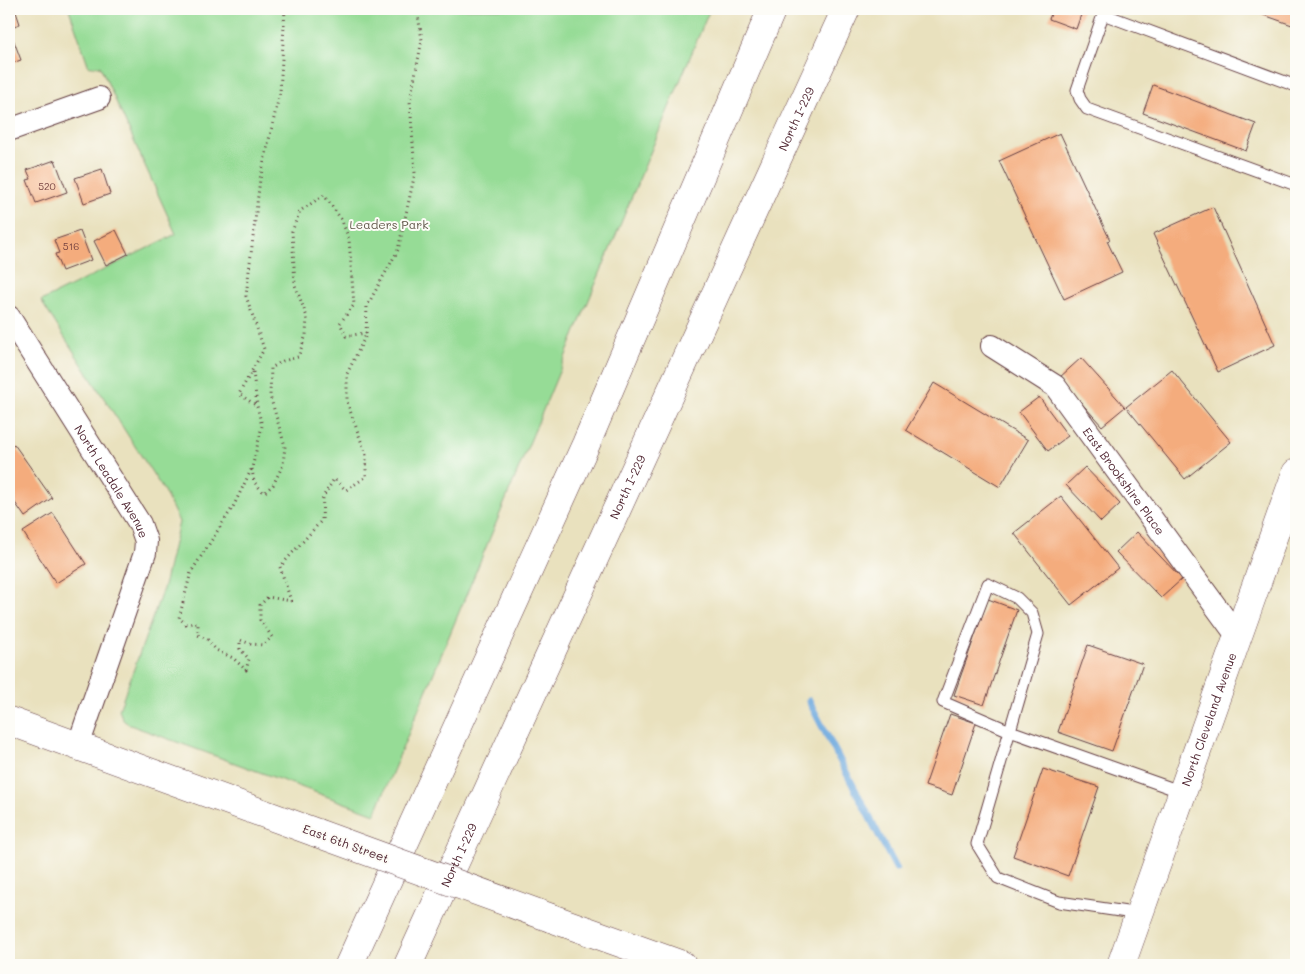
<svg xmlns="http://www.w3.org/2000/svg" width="1305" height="974" font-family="Mali,sans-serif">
<rect width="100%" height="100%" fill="#fdfcf7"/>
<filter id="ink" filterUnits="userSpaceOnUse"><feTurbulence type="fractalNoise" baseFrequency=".02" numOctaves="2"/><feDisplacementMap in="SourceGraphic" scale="10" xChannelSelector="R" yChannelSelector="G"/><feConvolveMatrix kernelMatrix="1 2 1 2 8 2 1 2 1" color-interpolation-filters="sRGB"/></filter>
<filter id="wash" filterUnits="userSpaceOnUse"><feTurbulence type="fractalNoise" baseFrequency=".0096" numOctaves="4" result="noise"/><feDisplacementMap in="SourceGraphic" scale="20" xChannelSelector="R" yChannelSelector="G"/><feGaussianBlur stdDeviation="1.12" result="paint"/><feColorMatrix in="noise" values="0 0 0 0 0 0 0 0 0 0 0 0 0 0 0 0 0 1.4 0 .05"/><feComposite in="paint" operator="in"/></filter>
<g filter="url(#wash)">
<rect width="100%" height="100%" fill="#e9e1be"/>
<polygon fill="#96dc96" stroke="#707e60" points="69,9 710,9 375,814 130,725 123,720 119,710 164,586 179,522 164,491 41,301 176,234 100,66 89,67"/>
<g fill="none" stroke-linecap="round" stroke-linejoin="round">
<polyline stroke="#6da9de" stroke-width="7" points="809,701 896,868"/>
</g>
<g id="blocks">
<g fill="#f4ac7d">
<polygon points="9,9 15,9 20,24 9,28 21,60 9,64"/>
<polygon points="1053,9 1083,9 1076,29 1049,19"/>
<polygon points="1247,9 1296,9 1296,14 1292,25"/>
<polygon points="1153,85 1256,124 1246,151 1143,113"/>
<polygon points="1060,133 1110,240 1107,241 1122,272 1064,299 999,161"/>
<polygon points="55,160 67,192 36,203 27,180 31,179 27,170"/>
<polygon points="102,169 110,194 84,203 75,178"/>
<polygon points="1213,207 1275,345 1218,372 1153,234"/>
<polygon points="116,230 128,254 106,265 94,241"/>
<polygon points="80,231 91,260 62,271 55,254 59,253 54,240"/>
<polygon points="1081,358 1125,407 1102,426 1059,378"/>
<polygon points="1172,370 1231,442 1185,479 1126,407"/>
<polygon points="934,383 1028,440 1000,487 906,430"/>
<polygon points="1039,397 1068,436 1048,451 1019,412"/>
<polygon points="14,444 52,498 25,517 9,494 9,448"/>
<polygon points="1085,467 1120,504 1101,522 1066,485"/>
<polygon points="1061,496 1118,568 1071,605 1014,533"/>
<polygon points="53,513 86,564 56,583 23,532"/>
<polygon points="1137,532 1182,579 1161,598 1116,552"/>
<polygon points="988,599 1017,610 984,705 954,695"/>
<polygon points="1088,645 1143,664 1112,751 1058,732"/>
<polygon points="950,714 976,723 952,795 925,786"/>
<polygon points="1043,769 1099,787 1068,876 1013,856"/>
</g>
</g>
</g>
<g filter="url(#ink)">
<use href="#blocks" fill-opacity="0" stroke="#623c41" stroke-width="1"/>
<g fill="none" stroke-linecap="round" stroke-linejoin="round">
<g stroke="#623c41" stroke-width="13">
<g id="service">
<polyline points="1105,9 1077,90 1080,99 1087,109 1296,185"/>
<polyline points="1103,14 1296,86"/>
<polyline points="1140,914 1059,902 998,878 977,844 1038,634 1032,613 1017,598 988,584 943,702 1010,731 1182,792"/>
</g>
</g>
<g stroke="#623c41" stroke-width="24">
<g id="minor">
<polyline points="9,130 99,98"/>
<path id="s1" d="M9 317 140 524 146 541 145 553 78 746"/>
<path id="s2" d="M992 346 1055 386 1238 637"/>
</g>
</g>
<g stroke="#623c41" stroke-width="29">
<g id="tertiary">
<path id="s3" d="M1121 965 1296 473"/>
</g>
</g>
<g stroke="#623c41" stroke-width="29">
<g id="secondary">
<polyline points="9,721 317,833"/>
<polyline points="551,918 682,965"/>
</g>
</g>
<g stroke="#623c41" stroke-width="29">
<g id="motorway">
<polyline points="349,965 586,444 772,9"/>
<path id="s4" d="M408 965 846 9"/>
</g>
</g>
<g stroke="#623c41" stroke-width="3" stroke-dasharray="1 4" stroke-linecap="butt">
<polyline points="285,9 280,92 260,179 246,296 264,349 239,394 257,406 262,426 252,468 233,507 191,572 179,618 186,624 198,623 198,635 208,640 216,650 233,658 246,670 249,659 240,649 240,640 251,644 263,645 272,637 260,620 260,605 268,597 291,601 280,567 322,520 323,497 334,479 346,490 366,477 366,455 347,402 347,374 366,335 367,306 398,250 415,173 410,101 422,40 417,9"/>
<polyline points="253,372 257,405"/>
<polyline points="252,469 254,482 264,493 273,485 283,465 285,446 270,396 271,368 283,361 298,357 306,335 307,317 295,285 292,231 300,211 324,195 341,219 349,239 354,305 340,323 346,336 366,333"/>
</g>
<use href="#service" stroke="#fff" stroke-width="11"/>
<use href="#minor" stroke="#fff" stroke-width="22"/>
<use href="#tertiary" stroke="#fff" stroke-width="28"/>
<use href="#secondary" stroke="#fff" stroke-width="28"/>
<use href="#motorway" stroke="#fff" stroke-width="28"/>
<g stroke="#623c41" stroke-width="29" stroke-linecap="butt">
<polyline id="secondary-bridge" points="317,833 551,918"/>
</g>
<use href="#secondary-bridge" stroke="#fff" stroke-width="28"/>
</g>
</g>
<g text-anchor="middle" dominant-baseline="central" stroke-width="4" stroke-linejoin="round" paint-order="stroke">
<g font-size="10" fill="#744240">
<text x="47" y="186">520</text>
<text x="71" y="246">516</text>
</g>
<g font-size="12" fill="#4a1f2b" stroke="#fdfcf7">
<text stroke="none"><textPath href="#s4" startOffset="931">North I-229</textPath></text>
<text stroke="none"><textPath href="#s2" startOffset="192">East Brookshire Place</textPath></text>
<text stroke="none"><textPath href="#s1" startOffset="194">North Leadale Avenue</textPath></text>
<text stroke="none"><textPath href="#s4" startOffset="526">North I-229</textPath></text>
<text stroke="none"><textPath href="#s3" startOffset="261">North Cleveland Avenue</textPath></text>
<text transform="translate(346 843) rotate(20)">East 6th Street</text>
<text stroke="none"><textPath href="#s4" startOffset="121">North I-229</textPath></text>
</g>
<g font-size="12" fill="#61584b" stroke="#fdfcf7">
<text x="389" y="224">Leaders Park</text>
</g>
</g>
<rect width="1305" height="974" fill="none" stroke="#fdfcf7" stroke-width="30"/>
</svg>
